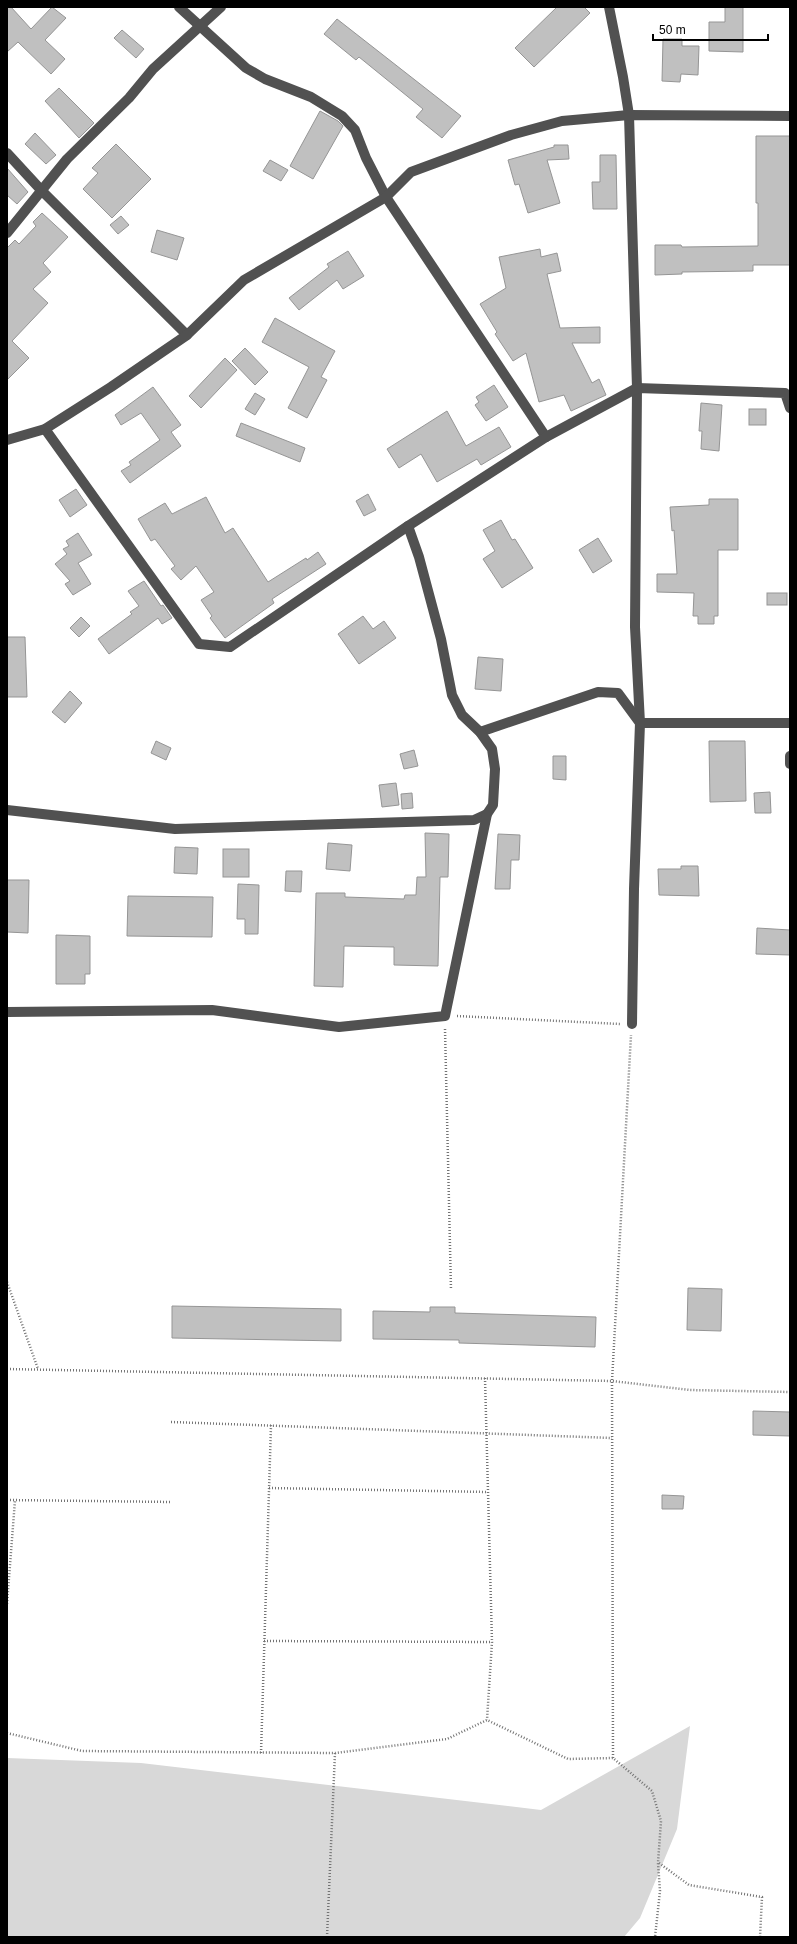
<svg xmlns="http://www.w3.org/2000/svg" width="797" height="1944" font-family="Helvetica,sans-serif">
<rect width="100%" height="100%" fill="#fff"/>
<polygon fill="#d8d8d8" points="690,1726 677,1829 640,1918 624,1937 7,1937 7,1758 141,1763 541,1810"/>
<g fill="#c0c0c0" stroke="#959595">
<polygon points="7,7 11,7 31,29 52,7 66,18 45,40 65,59 51,74 18,42 7,52"/>
<polygon points="557,7 584,7 590,13 534,67 515,48"/>
<polygon points="725,7 743,7 743,52 709,51 709,22 725,22"/>
<polygon points="337,19 461,116 442,138 416,117 423,109 359,57 356,60 324,34"/>
<polygon points="122,30 144,49 136,58 114,38"/>
<polygon points="663,39 682,39 682,46 699,46 698,75 681,74 680,82 662,81"/>
<polygon points="59,88 94,123 79,138 45,101"/>
<polygon points="320,111 338,121 343,126 313,179 290,166"/>
<polygon points="35,133 56,155 46,164 25,144"/>
<polygon points="756,136 790,136 790,265 753,265 753,271 682,272 682,274 655,275 655,245 681,245 682,247 758,246 758,203 756,203"/>
<polygon points="116,144 151,179 112,218 83,189 98,173 92,168"/>
<polygon points="554,145 568,145 569,159 547,160 560,203 528,213 519,184 515,185 508,160 554,147"/>
<polygon points="600,155 616,155 617,209 593,209 592,182 600,182"/>
<polygon points="270,160 288,170 281,181 263,171"/>
<polygon points="7,168 28,192 17,204 7,195"/>
<polygon points="42,213 68,237 43,263 51,272 33,289 48,303 12,341 29,358 7,380 7,248 15,240 19,244 36,226 33,222"/>
<polygon points="121,216 129,225 118,234 110,225"/>
<polygon points="157,230 184,238 177,260 151,252"/>
<polygon points="540,249 541,257 557,253 561,271 547,274 560,328 600,327 600,343 572,343 592,383 599,379 606,395 571,411 564,395 539,402 526,353 513,361 495,334 497,332 480,304 506,288 499,257"/>
<polygon points="348,251 364,276 343,289 337,280 299,310 289,298 329,267 327,264"/>
<polygon points="275,318 335,351 321,377 327,380 307,418 288,408 309,367 262,342"/>
<polygon points="245,348 268,372 255,385 232,361"/>
<polygon points="225,358 237,370 201,408 189,396"/>
<polygon points="494,385 508,407 486,421 475,405 479,402 476,397"/>
<polygon points="153,387 181,425 171,432 181,446 130,483 121,471 131,465 129,462 160,440 141,413 121,425 115,415"/>
<polygon points="255,393 265,399 255,415 245,409"/>
<polygon points="701,403 722,405 719,451 701,449 702,431 699,431"/>
<rect x="749" y="409" width="17" height="16"/>
<polygon points="447,411 466,446 499,427 511,447 481,465 477,459 437,482 421,454 399,468 387,449"/>
<polygon points="241,423 305,448 300,462 236,436"/>
<polygon points="76,489 87,505 70,517 59,500"/>
<polygon points="368,494 376,510 364,516 356,501"/>
<polygon points="206,497 225,533 233,528 268,582 306,558 307,560 318,552 326,564 272,599 274,603 225,638 210,618 212,616 201,600 214,592 196,566 181,580 171,569 175,566 155,539 151,541 138,519 165,503 172,514"/>
<polygon points="709,499 738,499 738,550 718,550 718,616 714,616 714,624 698,624 698,616 693,616 694,593 657,592 657,574 677,574 674,530 672,531 670,507 709,505"/>
<polygon points="501,520 512,540 515,539 533,568 502,588 483,559 495,551 483,530"/>
<polygon points="78,533 92,555 78,563 91,584 73,595 65,584 70,581 55,564 67,554 63,549 69,546 66,541"/>
<polygon points="598,538 612,561 593,573 579,550"/>
<polygon points="144,581 161,606 163,605 172,618 162,624 158,618 109,654 98,639 132,614 130,612 139,606 128,591"/>
<rect x="767" y="593" width="20" height="12"/>
<polygon points="363,616 373,629 384,621 396,638 359,664 338,634"/>
<polygon points="81,617 90,626 79,637 70,628"/>
<polygon points="7,637 25,637 27,697 7,697"/>
<polygon points="478,657 503,659 501,691 475,689"/>
<polygon points="70,691 82,703 65,723 52,712"/>
<polygon points="156,741 171,748 166,760 151,753"/>
<polygon points="709,741 745,741 746,801 710,802"/>
<polygon points="414,750 418,766 404,769 400,754"/>
<polygon points="553,756 566,756 566,780 553,779"/>
<polygon points="396,783 399,805 382,807 379,785"/>
<polygon points="770,792 771,813 755,813 754,793"/>
<polygon points="412,793 413,808 402,809 401,794"/>
<polygon points="425,833 449,834 448,877 440,877 438,966 394,965 394,947 344,946 343,987 314,986 316,893 345,893 345,897 404,899 405,895 416,895 417,877 426,877"/>
<polygon points="498,834 520,835 519,860 511,860 510,889 495,889"/>
<polygon points="328,843 352,845 350,871 326,869"/>
<polygon points="175,847 198,848 197,874 174,873"/>
<rect x="223" y="849" width="26" height="28"/>
<polygon points="681,866 698,866 699,896 659,895 658,869 681,869"/>
<polygon points="286,871 302,871 301,892 285,891"/>
<polygon points="7,880 29,880 28,933 7,932"/>
<polygon points="238,884 259,885 258,934 245,934 245,919 237,919"/>
<polygon points="128,896 213,897 212,937 127,936"/>
<polygon points="757,928 790,930 790,955 756,954"/>
<polygon points="56,935 90,936 90,974 85,974 85,984 56,984"/>
<polygon points="688,1288 722,1289 721,1331 687,1330"/>
<polygon points="172,1306 341,1309 341,1341 172,1338"/>
<polygon points="430,1307 455,1307 455,1313 596,1317 595,1347 459,1343 459,1340 373,1339 373,1311 430,1312"/>
<polygon points="753,1411 790,1412 790,1436 753,1435"/>
<polygon points="662,1495 684,1496 683,1509 662,1509"/>
</g>
<g fill="none" stroke-linecap="round" stroke-linejoin="round">
<g stroke="#737373" stroke-width="2.5" stroke-dasharray="1 2" stroke-linecap="butt">
<polyline points="457,1016 620,1024"/>
<polyline points="445,1029 451,1290"/>
<polyline points="7,1282 38,1369"/>
<polyline points="7,1369 612,1381 690,1390 790,1392"/>
<polyline points="485,1378 492,1642 487,1720"/>
<polyline points="171,1422 612,1438"/>
<polyline points="269,1488 488,1492"/>
<polyline points="7,1500 172,1502"/>
<polyline points="7,1604 15,1500"/>
<polyline points="264,1641 492,1642"/>
<polyline points="7,1733 82,1751 335,1753 447,1739 487,1720 568,1759 613,1758 652,1791 661,1821 658,1863 660,1891 655,1937"/>
<polyline points="261,1753 271,1425"/>
<polyline points="613,1758 612,1381 631,1035"/>
<polyline points="659,1863 689,1885 762,1897 760,1937"/>
<polyline points="327,1937 335,1753"/>
</g>
<g stroke="#515151" stroke-width="10">
<polyline points="179,7 246,68 265,79 311,97 342,116 355,130 366,158 386,197 546,437"/>
<polyline points="7,153 42,191 187,335"/>
<polyline points="7,233 67,159 129,98 153,69 221,7"/>
<polyline points="790,408 785,393 637,388 635,627 640,723 790,723"/>
<polyline points="45,429 199,644 230,647 408,526 546,437 637,388 629,115 623,77 609,7"/>
<polyline points="7,440 45,429 111,387 187,335 244,280 386,197 411,172 511,135 562,121 629,115 790,116"/>
<polyline points="480,732 598,692 618,693 640,723 634,889 632,1024"/>
<polyline points="790,756 790,764"/>
<polyline points="7,810 175,829 474,820 487,814"/>
<polyline points="7,1012 212,1010 339,1027 445,1016 487,814 493,805 495,769 492,749 480,732 462,715 452,695 441,639 419,557 408,526"/>
</g>
</g>
<rect width="797" height="1944" fill="none" stroke="#000000" stroke-width="16"/>
<path d="M653 34v6h115v-6" fill="none" stroke="#000000" stroke-width="2"/>
<text x="659" y="34" font-size="12" fill="#000000" stroke="#ffffff" stroke-width="3" paint-order="stroke">50 m</text>
</svg>
